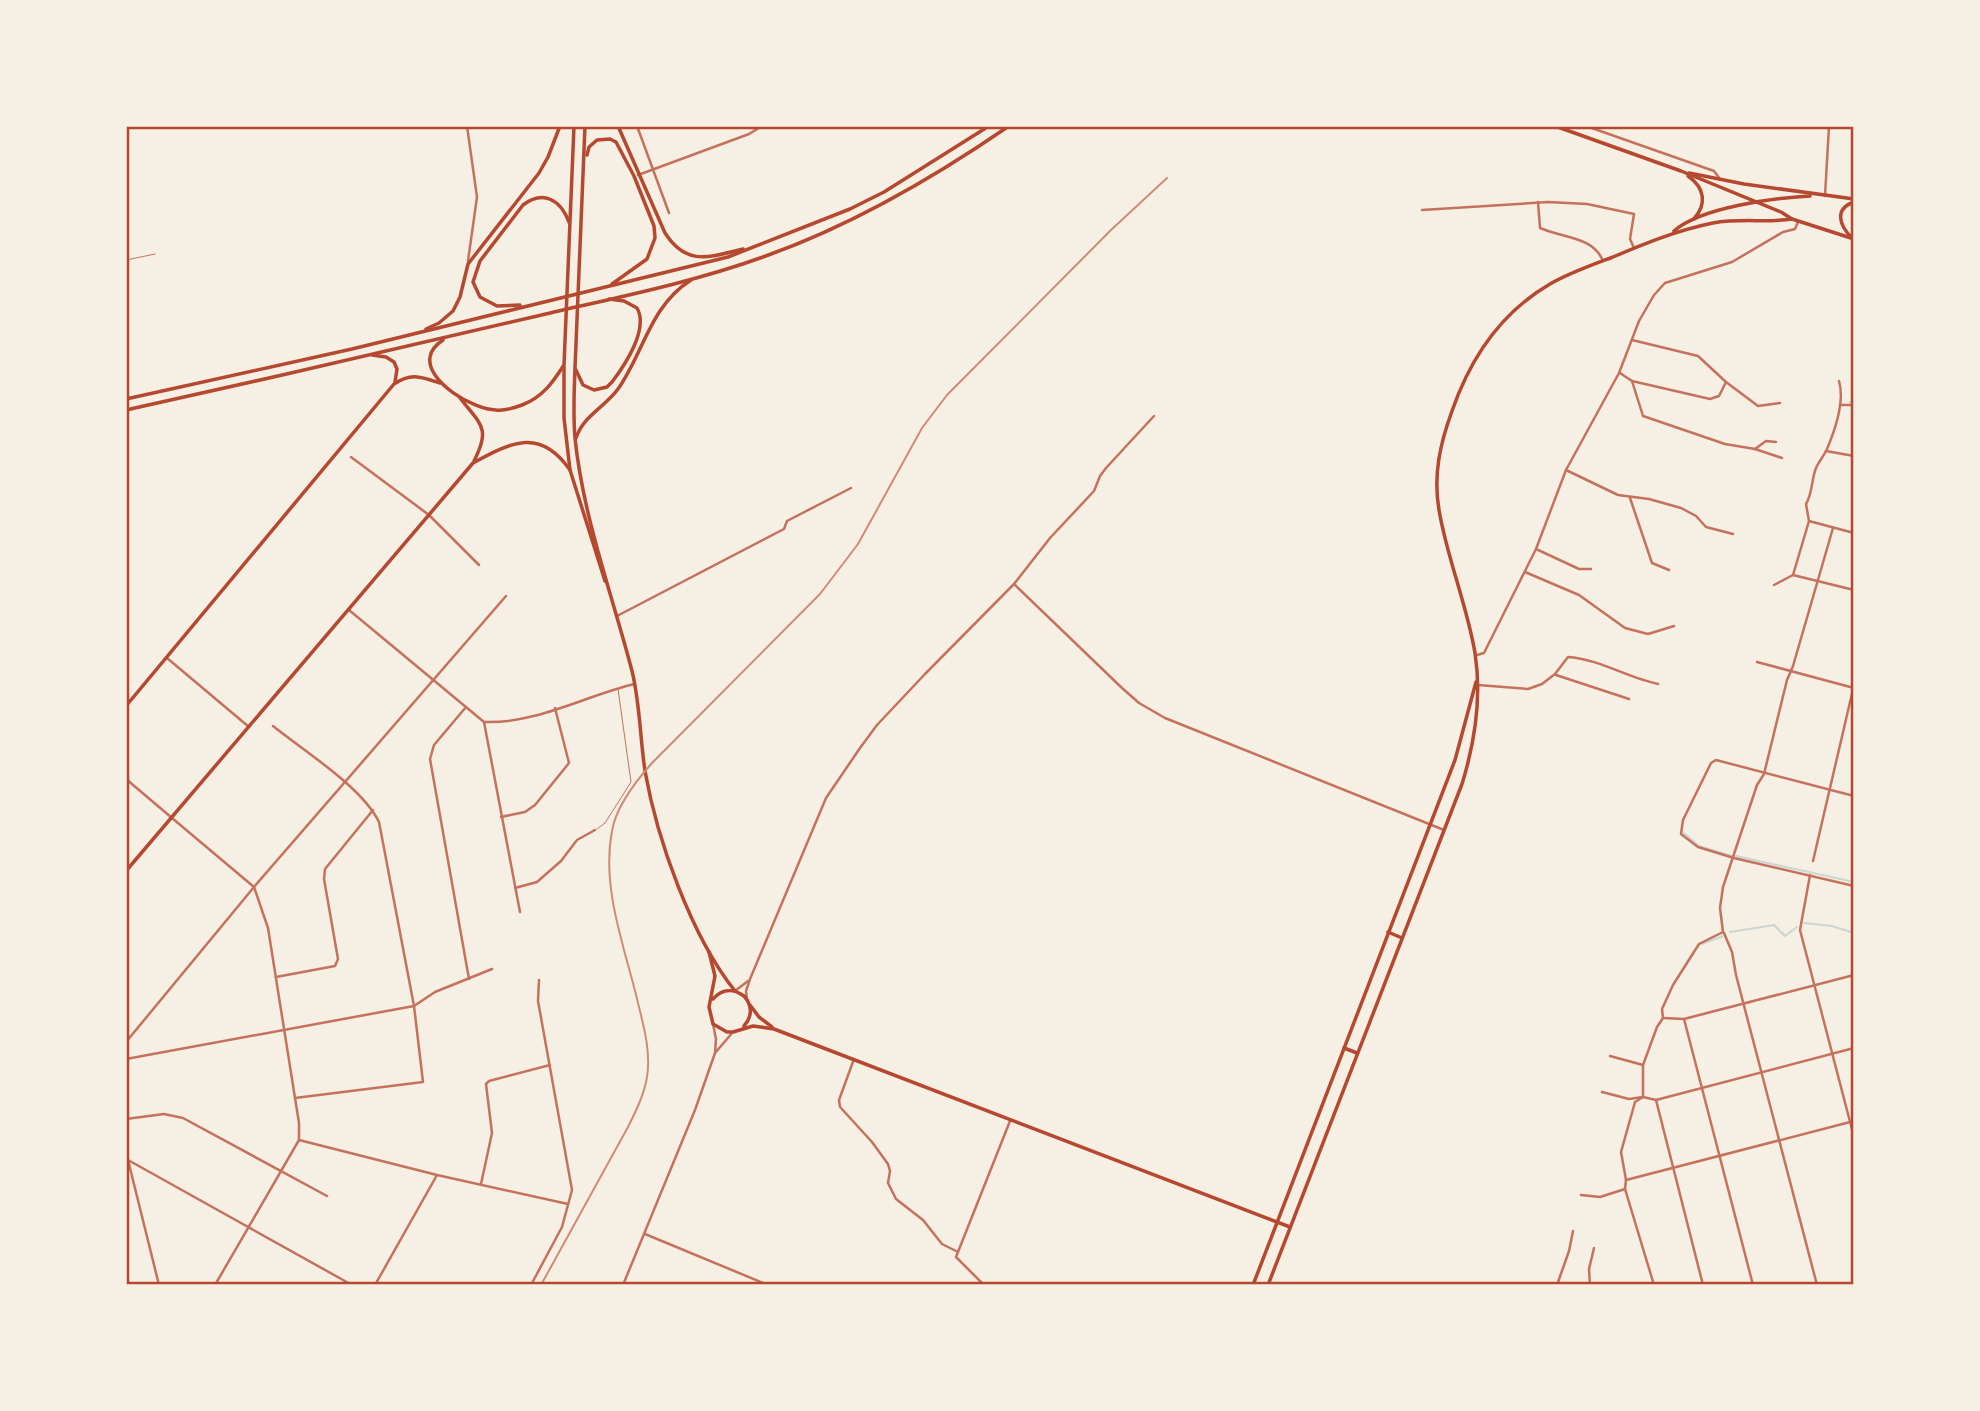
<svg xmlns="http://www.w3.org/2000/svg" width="1980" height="1411" font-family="'Nunito Sans',sans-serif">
<rect width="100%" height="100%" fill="#f6efe4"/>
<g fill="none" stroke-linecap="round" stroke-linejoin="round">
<g stroke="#c9d6d2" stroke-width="2">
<polyline points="1850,402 1854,402"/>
<polyline points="1684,833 1699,846 1732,856"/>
<polyline points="1736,856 1854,882"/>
<polyline points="1804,923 1832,926 1854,933"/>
<polyline points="1730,932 1774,925 1785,936 1797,927"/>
<polyline points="1702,944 1723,936"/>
</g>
<g stroke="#c5725c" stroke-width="1">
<polyline points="126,260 155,254"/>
<polyline points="597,829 605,823 631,782 618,689"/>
</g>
<g stroke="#c5725c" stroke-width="2.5">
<polyline points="467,126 477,197 468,261"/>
<polyline points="637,126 669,213"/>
<polyline points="1586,126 1714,171 1720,179"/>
<polyline points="638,175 749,134 762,126"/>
<polyline points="1825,196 1829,126"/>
<path d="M1538 202 1540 228C1562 238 1593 236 1603 261"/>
<polyline points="1422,210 1548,202 1587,204 1634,214 1630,239 1634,248"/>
<polyline points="1632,340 1698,356 1726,382 1758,406 1780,403"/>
<polyline points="1620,373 1632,381 1643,416 1725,444 1755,449 1766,441 1776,442"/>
<polyline points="1632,381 1710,399 1719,396 1726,382"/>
<polyline points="1840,405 1854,405"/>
<polyline points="1755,449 1782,458"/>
<polyline points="1826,451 1854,456"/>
<polyline points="351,457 429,515 479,565"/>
<polyline points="1566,470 1618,495 1649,499 1681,508 1696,516 1706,527 1733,534"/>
<polyline points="1630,498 1652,563 1669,570"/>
<polyline points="1809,521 1854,533"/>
<polyline points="1536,549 1579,569 1591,569"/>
<polyline points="1525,572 1579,595 1625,628 1648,634 1674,626"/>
<polyline points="1793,575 1854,590"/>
<polyline points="1014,584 1050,538 1094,491 1100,476 1106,468 1154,416"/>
<path d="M1774 585 1793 575 1809 521 1806 504C1813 492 1811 481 1816 468 1819 461 1824 456 1827 449 1835 430 1845 401 1839 381"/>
<polyline points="349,610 484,722 520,912"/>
<polyline points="617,616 784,529 787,521 851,488"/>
<polyline points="1477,655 1484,653 1536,549 1566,470 1619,373 1639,321 1654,295 1665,283 1732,262 1783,232 1795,229 1798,222"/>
<polyline points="167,658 249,727"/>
<polyline points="1757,662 1854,688"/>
<polyline points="1556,675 1629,699"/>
<path d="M1478 685 1528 689 1542 684 1555 674 1568 657C1599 659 1628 678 1658 684"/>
<polyline points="466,707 434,745 430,759 469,979"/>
<path d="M484 722C536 724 585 696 634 684"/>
<path d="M273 726C304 751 362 787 379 822L414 1006 423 1082 295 1098"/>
<polyline points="1854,796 1716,760 1711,763 1683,820 1681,834 1698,847 1734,858 1854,886"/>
<polyline points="501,817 525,812 535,805 569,763 555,708"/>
<polyline points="172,818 254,887 268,928 299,1123 299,1140 215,1285"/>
<polyline points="1813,861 1854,685"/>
<polyline points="1810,875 1800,930 1854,1137"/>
<polyline points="515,888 537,882 561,861 577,840 595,830"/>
<polyline points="1724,933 1732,952 1736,975 1817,1285"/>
<polyline points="276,977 335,966 338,959 324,879 325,869 373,810"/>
<polyline points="1663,1018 1684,1019 1854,975"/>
<polyline points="1684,1019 1753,1285"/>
<polyline points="126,1042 254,887 506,596"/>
<polyline points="1610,1056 1643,1065"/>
<polyline points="126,1059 414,1006 435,992 492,969"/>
<polyline points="854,1059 839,1100 840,1107 872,1142 888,1164 890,1171 888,1183 896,1199 923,1220 942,1244 958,1252"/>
<polyline points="1602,1092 1629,1099 1643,1097 1656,1100 1854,1048"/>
<polyline points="1656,1100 1703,1285"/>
<polyline points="126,1119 164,1114 183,1118 327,1196"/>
<polyline points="299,1140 437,1175 568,1204"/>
<polyline points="128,1160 159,1285"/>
<polyline points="1626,1180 1854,1121"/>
<polyline points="481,1184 492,1133 486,1084 489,1081 550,1065"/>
<polyline points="1581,1195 1600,1197 1625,1189"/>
<polyline points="645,1234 768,1285"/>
<polyline points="375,1285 437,1175"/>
<polyline points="531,1285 562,1227 572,1190 538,1001 539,980"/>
<polyline points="984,1285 956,1257 1010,1121"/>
<polyline points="1557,1285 1569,1251 1573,1231"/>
<polyline points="1590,1285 1589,1269 1594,1248"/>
<polyline points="1654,1285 1625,1189 1626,1180 1621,1152 1635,1102 1643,1097 1643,1065 1657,1027 1663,1018 1662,1009 1673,985 1699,944 1723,932 1720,908 1723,887 1757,785 1764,774 1787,680 1793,666 1833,528"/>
</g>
<g stroke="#c5725c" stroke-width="2.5">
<polyline points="126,779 172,818"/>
<polyline points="735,991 748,981"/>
<polyline points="747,1000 746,991 750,979 826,798 860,748 877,725 925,674 1014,584 1122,688 1139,703 1165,718 1444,830"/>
<polyline points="715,1053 733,1032"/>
<polyline points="126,1153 128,1160 352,1285"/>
<polyline points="623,1285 695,1110 715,1053 716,1039 713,1024"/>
</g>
<g stroke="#b5482f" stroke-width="3.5">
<polyline points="372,355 386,357 394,362 397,369 395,382"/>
<polyline points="564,367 564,418 570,470 605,581"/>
<path d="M575 369C574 392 573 415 575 438 583 517 612 594 632 671 640 703 640 738 645 771 657 839 691 936 735 991"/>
<path d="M460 398C481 425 491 428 474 461"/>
<path d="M576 438C584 415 605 407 618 389 644 352 650 306 691 280"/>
<path d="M126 706 394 384C411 372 422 377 440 383"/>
<path d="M126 871 473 463C512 442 540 427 570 470"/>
<polyline points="709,952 715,976 709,1007 713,1024 727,1032 733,1032 753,1026 774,1029 1290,1227"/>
<path d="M713 999C722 989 733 988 744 996 752 1005 753 1016 744 1026"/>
<polyline points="750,1005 759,1017 772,1027"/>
</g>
<g stroke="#b5482f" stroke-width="3.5">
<path d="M585 126 575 368 583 385 594 390 607 387 612 382C625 365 649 329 637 308L624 301 609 299"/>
<path d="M618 126 665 233C687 267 710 257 743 249"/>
<polyline points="1555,126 1681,171 1781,212 1792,219 1854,239"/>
<polyline points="587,155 589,147 597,140 610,139 616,142 634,176 654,226 655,238 647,259 612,284"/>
<polyline points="1689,173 1744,184 1854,199"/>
<path d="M1688 176C1705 188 1707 204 1694 219"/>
<path d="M1674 231C1701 207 1775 198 1810 196"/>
<path d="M1852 238C1839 225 1834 209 1854 202"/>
<path d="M520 305 497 306 480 297 473 282 480 261 523 205C543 190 560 199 569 222"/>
<polyline points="426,329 439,323 453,311 460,297 468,264 539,173 548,157 560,126"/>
<path d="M443 340C437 344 431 349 430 357 426 382 474 410 496 410 504 411 514 408 522 405 543 397 553 382 564 365L574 126"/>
<polyline points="126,399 352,349 728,257 850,209 884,192 989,126"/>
<path d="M126 410C262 380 397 349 533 317 609 299 688 284 763 257 851 226 932 179 1009 126"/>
<polyline points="1388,932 1402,938"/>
<polyline points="1344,1048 1357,1053"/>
<polyline points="1253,1285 1455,760 1476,682"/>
<path d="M1268 1285 1462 784C1475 742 1482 698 1475 653 1467 605 1447 558 1439 510 1433 475 1440 444 1452 411 1470 359 1500 313 1550 284 1569 273 1592 265 1613 257 1646 243 1678 230 1713 223 1741 218 1765 223 1792 219"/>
</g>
<path stroke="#cf8b77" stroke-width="2" d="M541 1285 628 1127C636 1111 644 1095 647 1077 651 1053 644 1027 638 1003 625 948 601 888 612 831 616 806 636 781 652 763L820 594 858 544 922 428 947 395 1111 230 1167 178"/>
</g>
<rect width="1980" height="1411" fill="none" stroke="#f6efe4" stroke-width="256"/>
<rect x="128" y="128" width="1724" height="1155" fill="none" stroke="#b5482f" stroke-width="2.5"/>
</svg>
